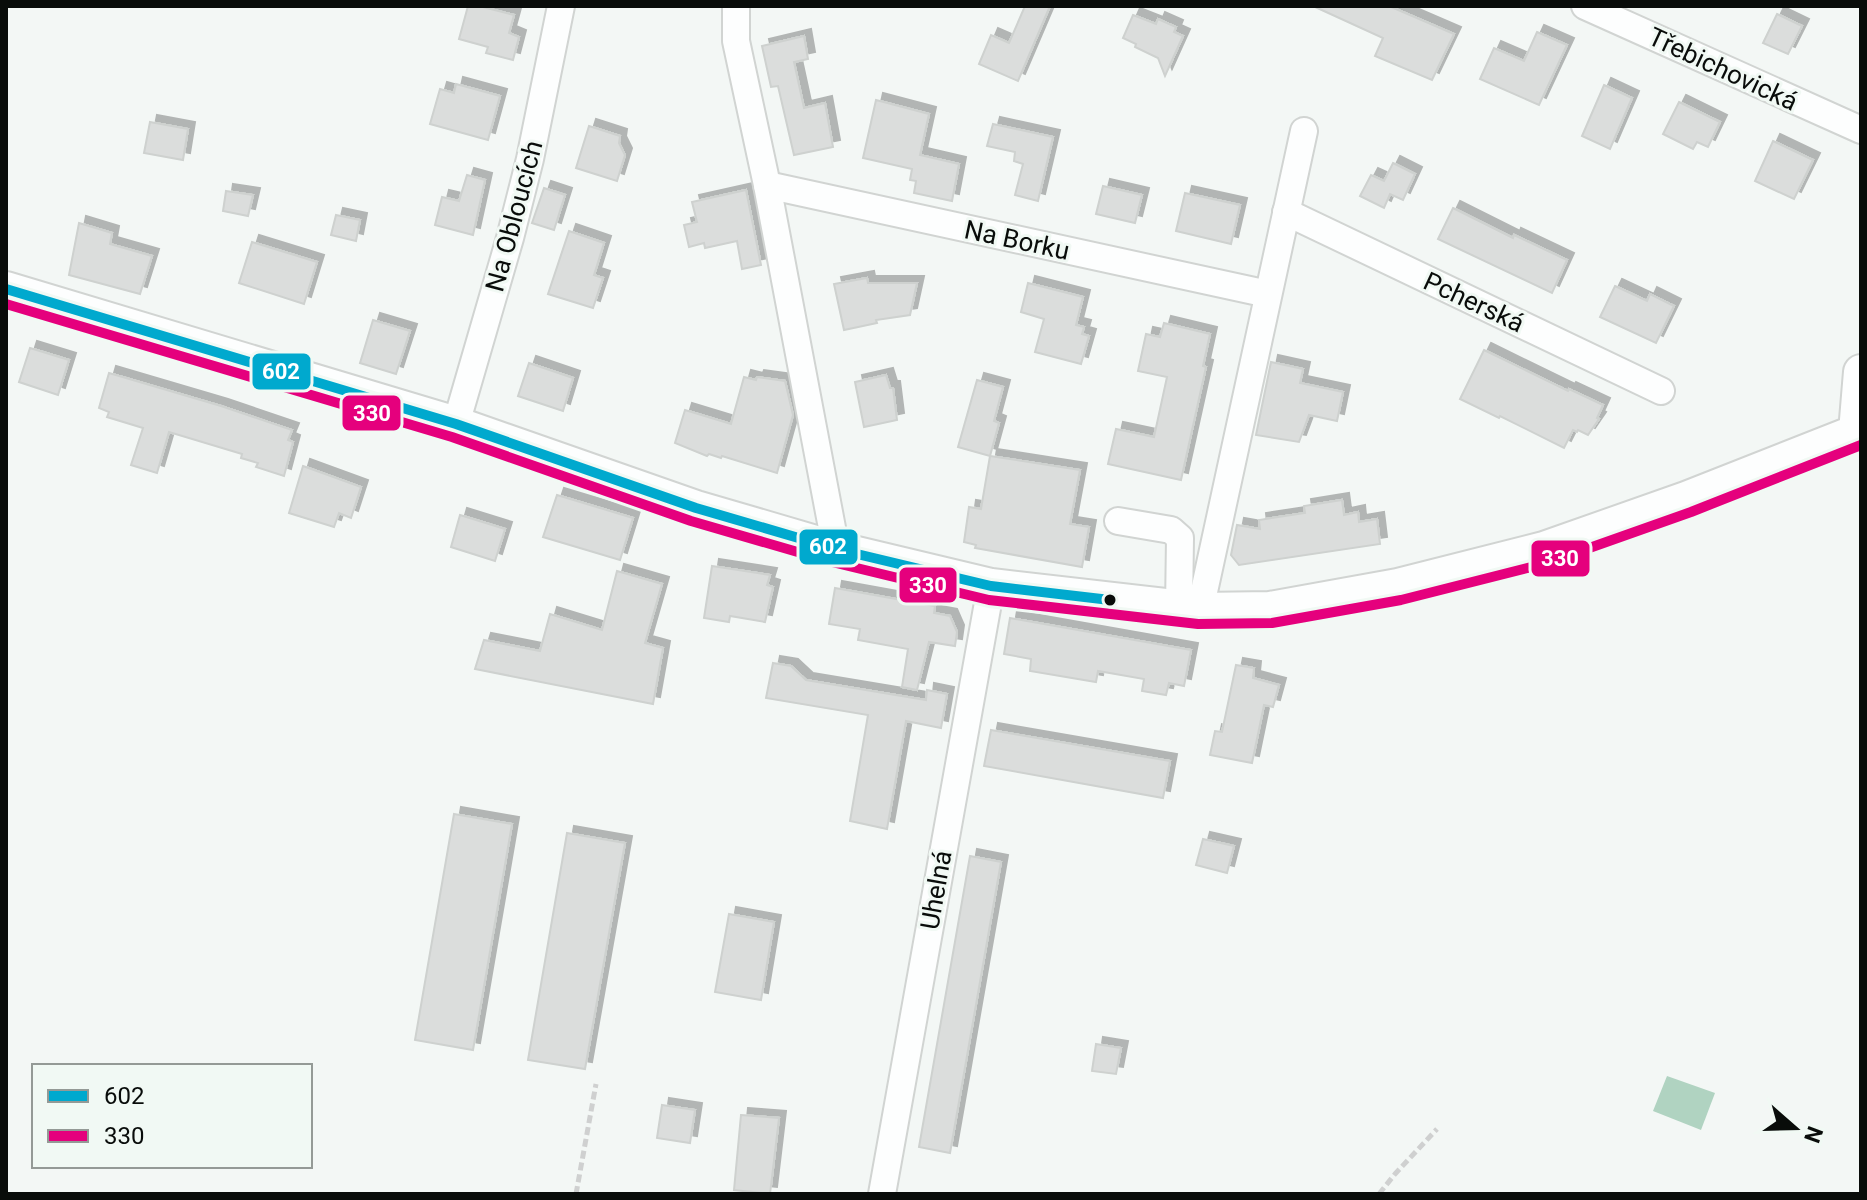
<svg xmlns="http://www.w3.org/2000/svg" width="1867" height="1200" font-family="Roboto,sans-serif">
<defs>
<filter id="shadow"><feDropShadow dx="7" dy="-7" stdDeviation="0" flood-color="#0004"/></filter>
</defs>
<rect width="100%" height="100%" fill="#f3f7f5"/>
<polygon fill="#b0d3c1" points="1667,1076 1715,1093 1701,1130 1653,1111"/>
<g fill="#dbdddc" stroke="#ced1cf" stroke-width="2" filter="url(#shadow)">
<polygon points="468,6 479,6 514,15 509,33 519,37 513,60 486,53 488,47 459,39"/>
<polygon points="1025,6 1050,6 1018,81 979,64 991,35 1009,43"/>
<polygon points="1313,6 1389,6 1454,34 1432,80 1375,56 1383,38"/>
<polygon points="1777,14 1802,26 1788,54 1763,43"/>
<polygon points="1133,15 1156,24 1158,19 1176,27 1174,32 1183,36 1165,76 1158,58 1135,47 1136,44 1123,38"/>
<polygon points="1537,32 1567,45 1539,105 1480,79 1494,48 1524,61"/>
<polygon points="804,36 808,59 794,62 804,108 825,103 833,147 794,155 778,86 771,87 762,46"/>
<polygon points="456,84 500,96 488,140 430,124 440,89 454,93"/>
<polygon points="1604,85 1632,98 1610,149 1582,136"/>
<polygon points="876,100 929,114 920,155 959,164 952,201 914,193 916,181 910,180 912,169 863,158"/>
<polygon points="1679,102 1720,122 1708,147 1697,142 1693,149 1663,134"/>
<polygon points="150,122 188,129 183,160 144,153"/>
<polygon points="993,124 1053,137 1038,201 1015,195 1023,164 1014,161 1015,152 987,146"/>
<polygon points="589,126 620,136 619,143 625,155 617,181 576,168"/>
<polygon points="1773,141 1813,160 1794,199 1755,181"/>
<polygon points="1393,163 1415,174 1403,200 1390,194 1384,208 1360,196 1371,175 1384,181"/>
<polygon points="467,175 485,180 473,235 435,225 442,197 459,201"/>
<polygon points="1103,186 1142,195 1135,223 1096,214"/>
<polygon points="544,188 565,195 554,230 532,223"/>
<polygon points="746,190 761,265 742,269 737,241 705,248 704,243 689,247 684,225 697,222 692,202"/>
<polygon points="226,191 253,195 248,216 223,211"/>
<polygon points="1185,193 1240,205 1231,244 1176,231"/>
<polygon points="1453,208 1513,238 1514,235 1567,260 1552,293 1438,239"/>
<polygon points="336,215 360,220 356,241 331,235"/>
<polygon points="79,223 112,233 110,244 152,256 140,294 69,275"/>
<polygon points="569,231 604,243 594,275 603,278 593,308 548,294"/>
<polygon points="252,242 317,262 304,304 239,283"/>
<polygon points="867,278 868,283 917,283 910,315 876,320 877,323 844,330 834,284"/>
<polygon points="1028,283 1083,297 1076,325 1084,327 1082,334 1089,336 1081,364 1035,352 1044,319 1021,312"/>
<polygon points="1615,286 1647,301 1650,294 1674,306 1656,343 1600,317"/>
<polygon points="373,320 410,331 396,374 360,363"/>
<polygon points="1164,323 1210,334 1203,366 1206,367 1181,480 1108,464 1116,429 1154,437 1167,377 1138,371 1146,334 1160,337"/>
<polygon points="30,348 69,360 58,395 19,382"/>
<polygon points="1484,350 1568,391 1569,389 1603,405 1597,418 1599,419 1588,435 1578,430 1577,432 1573,430 1564,448 1500,416 1499,418 1460,399"/>
<polygon points="1271,362 1303,369 1300,383 1343,392 1337,421 1309,415 1299,442 1256,435"/>
<polygon points="529,363 573,378 563,411 518,396"/>
<polygon points="109,373 221,406 292,430 288,440 293,442 284,476 256,467 258,463 241,458 242,454 169,432 157,473 131,465 143,428 107,417 109,412 99,408"/>
<polygon points="886,375 890,388 893,388 897,420 864,427 855,382"/>
<polygon points="744,377 756,380 757,377 785,381 793,415 777,473 722,456 721,458 709,454 707,456 675,443 685,410 731,424"/>
<polygon points="977,380 1003,387 994,421 999,423 990,456 958,447"/>
<polygon points="990,456 1080,470 1070,524 1089,527 1082,567 975,548 976,545 964,542 969,507 981,509"/>
<polygon points="303,466 361,487 351,518 339,513 334,527 289,513"/>
<polygon points="557,495 633,518 620,560 543,537"/>
<polygon points="1342,500 1344,515 1358,512 1359,522 1377,519 1380,544 1239,565 1231,555 1237,525 1260,529 1259,520 1305,513 1304,506"/>
<polygon points="460,515 505,529 495,561 451,547"/>
<polygon points="712,566 770,575 767,585 773,587 765,622 730,616 729,622 704,618"/>
<polygon points="617,571 662,584 645,643 663,648 653,704 475,669 484,640 540,651 550,614 602,630"/>
<polygon points="835,588 935,606 934,613 950,616 957,632 955,646 929,642 917,690 902,687 908,649 858,640 860,629 829,624"/>
<polygon points="1010,618 1191,650 1184,686 1169,683 1166,695 1142,691 1144,679 1098,671 1096,682 1030,671 1031,659 1004,654"/>
<polygon points="773,663 791,666 806,680 926,700 927,690 947,694 941,728 906,721 887,829 850,821 868,715 766,698"/>
<polygon points="1236,665 1254,668 1253,678 1279,685 1273,707 1264,705 1252,763 1210,755 1215,731 1222,732"/>
<polygon points="991,730 1170,761 1163,798 984,766"/>
<polygon points="454,814 512,824 473,1050 415,1040"/>
<polygon points="567,833 625,843 585,1069 528,1060"/>
<polygon points="1203,839 1234,846 1227,873 1196,865"/>
<polygon points="970,856 1001,862 950,1153 919,1147"/>
<polygon points="729,914 774,922 761,1000 715,992"/>
<polygon points="1096,1044 1121,1048 1116,1074 1092,1071"/>
<polygon points="662,1105 695,1110 690,1143 657,1138"/>
<polygon points="741,1115 779,1118 770,1194 734,1190"/>
</g>
<g fill="none" stroke-linecap="round" stroke-linejoin="round">
<g stroke="#d1d4d2" stroke-width="30">
<g id="minor">
<polyline points="736,6 736,41 767,185 836,549"/>
<polyline points="1585,6 1861,130"/>
<polyline points="767,185 1268,294"/>
<polyline points="1286,212 1661,391"/>
<polyline points="456,424 510,238 530,159 561,6"/>
<polyline points="1118,521 1171,530 1180,538 1179,608"/>
<polyline points="1200,610 1304,131"/>
<polyline points="882,1194 991,586"/>
</g>
</g>
<g stroke="#d1d4d2" stroke-width="38">
<polyline id="major" points="6,289 456,424 696,508 836,549 991,586 1200,610 1270,609 1398,586 1544,549 1686,499 1856,432 1861,372"/>
</g>
<g stroke="#cfd0d0" stroke-width="5" stroke-dasharray="8 4" stroke-linecap="butt">
<polyline points="576,1194 596,1084"/>
<polyline points="1379,1194 1395,1174 1437,1129"/>
</g>
<use href="#minor" stroke="#fdfefe" stroke-width="26"/>
<use href="#major" stroke="#fdfefe" stroke-width="34"/>
<g stroke="#f1f9f4" stroke-width="16">
<polyline id="bus-1" points="6,289 456,424 696,508 836,549 991,586 1110,600"/>
</g>
<g stroke="#f1f9f4" stroke-width="16">
<polyline id="bus-2" points="6,304 452,437 691,521 832,562 989,600 1198,624 1272,623 1401,600 1547,563 1691,512 1861,445"/>
</g>
<use href="#bus-1" stroke="#00a9ce" stroke-width="10"/>
<use href="#bus-2" stroke="#e5007d" stroke-width="10"/>
</g>
<circle fill="#090c0a" stroke="#f1f9f4" stroke-width="3" cx="1110" cy="600" r="7"/>
<g text-anchor="middle" dominant-baseline="central" stroke-width="6" stroke-linejoin="round" paint-order="stroke">
<g font-size="26" fill="#090c0a" stroke="#f1f9f4">
<text transform="translate(1723 69) rotate(25)">Třebichovická</text>
<text transform="translate(514 216) rotate(-75)">Na Obloucích</text>
<text transform="translate(1017 240) rotate(12)">Na Borku</text>
<text transform="translate(1474 302) rotate(25)">Pcherská</text>
<text transform="translate(936 890) rotate(-80)">Uhelná</text>
</g>
</g>
<g stroke="#f1f9f4" stroke-width="3">
<rect x="251" y="352" width="61" height="39" rx="8" fill="#00a9ce"/>
<rect x="341" y="394" width="61" height="38" rx="8" fill="#e5007d"/>
<rect x="798" y="528" width="61" height="38" rx="8" fill="#00a9ce"/>
<rect x="1530" y="539" width="61" height="39" rx="8" fill="#e5007d"/>
<rect x="898" y="566" width="60" height="38" rx="8" fill="#e5007d"/>
</g>
<g font-size="22" text-anchor="middle" font-weight="bold" fill="#fff">
<text x="281" y="379">602</text>
<text x="372" y="421">330</text>
<text x="828" y="554">602</text>
<text x="1560" y="566">330</text>
<text x="928" y="593">330</text>
</g>
<rect width="1867" height="1200" fill="none" stroke="#090c0a" stroke-width="16"/>
<rect x="32" y="1064" width="280" height="104" fill="#f1f9f4" stroke="#949a96" stroke-width="2"/>
<rect x="48" y="1090" width="40" height="12" fill="#00a9ce" stroke="#949a96" stroke-width="2"/>
<text x="104" y="1104" font-size="24" fill="#090c0a">602</text>
<rect x="48" y="1130" width="40" height="12" fill="#e5007d" stroke="#949a96" stroke-width="2"/>
<text x="104" y="1144" font-size="24" fill="#090c0a">330</text>
<g transform="translate(1795 1128) rotate(110)" stroke="#f1f9f4" stroke-width="6" paint-order="stroke">
<path d="M0-6L14 30L0 20L-14 30Z" fill="#090c0a"/>
<text y="-12" font-size="22" font-weight="bold" text-anchor="middle" fill="#090c0a">N</text>
</g>
</svg>
